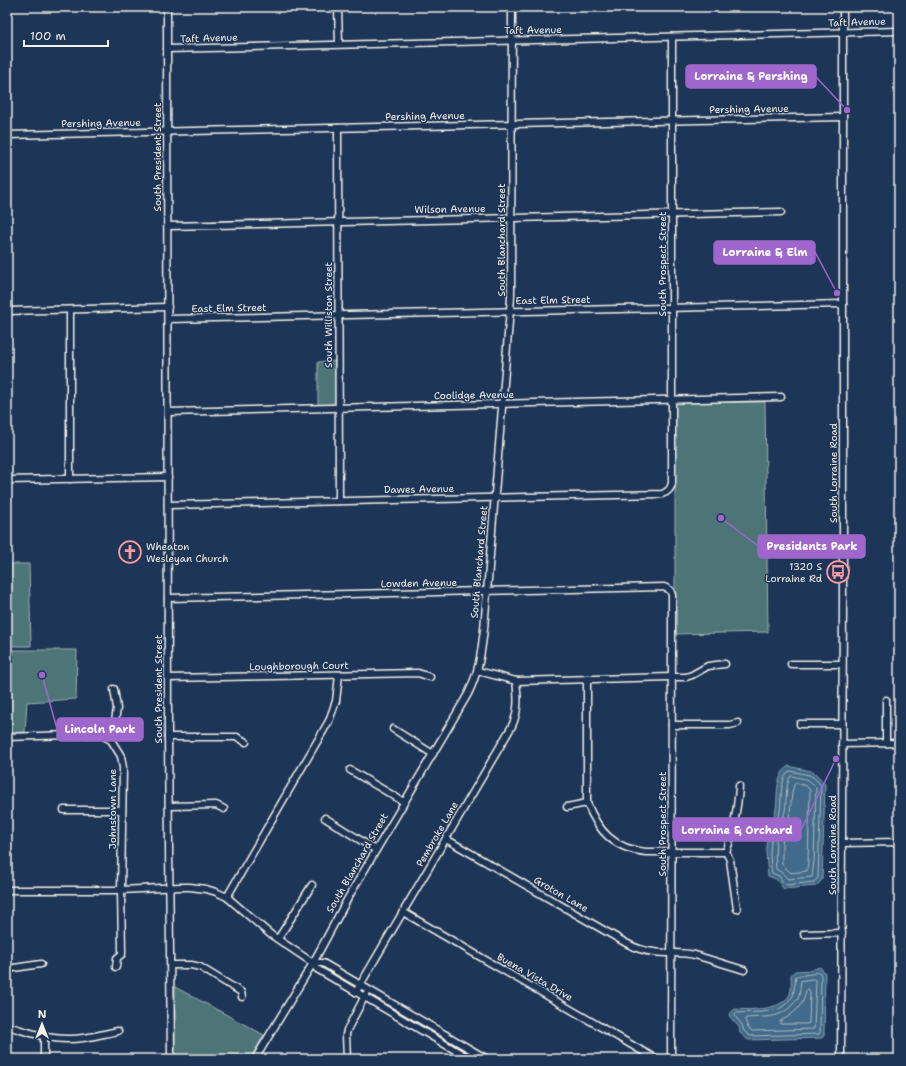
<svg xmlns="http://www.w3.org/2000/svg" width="906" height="1066" font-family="'Shantell Sans',sans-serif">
<rect width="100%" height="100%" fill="#1d3557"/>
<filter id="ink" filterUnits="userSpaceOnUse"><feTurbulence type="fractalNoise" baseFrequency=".025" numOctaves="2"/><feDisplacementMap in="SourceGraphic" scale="8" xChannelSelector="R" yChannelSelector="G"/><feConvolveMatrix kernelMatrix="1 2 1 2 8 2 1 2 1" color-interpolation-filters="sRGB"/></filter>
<g filter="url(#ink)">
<g fill="#4d7478" stroke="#a0b2b0">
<path d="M335 361 336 399C333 407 325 405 318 405V362Z"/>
<polygon points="765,402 768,632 675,634 675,403"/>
<polygon points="7,564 29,564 31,646 7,646"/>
<polygon points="7,650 77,650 76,699 27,702 25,732 7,733"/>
<polygon points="175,987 264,1035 250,1059 175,1059"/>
<polygon points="370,995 372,995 482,1059 476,1059 370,997"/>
</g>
<g fill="#426b8a" stroke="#89a1b0">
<path d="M788 766 811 771 816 774 825 784 822 880 816 886 784 889 776 879 768 876C767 864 765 851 767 839 769 829 774 819 776 809 778 793 775 778 788 766Z"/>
<path d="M820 967 825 973 824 1036 822 1038 748 1040 740 1033 739 1027 730 1017 729 1014 735 1009C750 1010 782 1011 790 994 792 988 791 980 791 975L795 971 811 970Z"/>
</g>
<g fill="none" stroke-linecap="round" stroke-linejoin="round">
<g stroke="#adbbc2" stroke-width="1">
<path d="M790 771 809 775 813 777 821 785 818 878 814 882 786 885 783 882 779 876 772 873C770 862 769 849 772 838 774 829 778 821 780 811 782 800 779 777 790 771Z"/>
<path d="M792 776C804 779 808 778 816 787L814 861 812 877 788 879 782 873 776 869C775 860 775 850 776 841 778 831 783 821 785 811 787 799 785 787 790 777Z"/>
<polygon points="796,783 806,786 810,790 808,861 807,871 791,873 782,865 782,842 790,813 792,792 794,785"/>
<polygon points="818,972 820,973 821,975 820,1032 819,1034 750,1036 744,1031 742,1025 735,1016 735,1013 763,1012 779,1009 785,1005 793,996 796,976 812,974"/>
<path d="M814 979 816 981 814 1029 752 1031 748 1028 745 1020 746 1018C765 1016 779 1020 793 1004 795 1002 798 1000 799 996 800 991 800 986 801 981Z"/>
<path d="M808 989 810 991 809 1023 807 1024H780V1021C789 1017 800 1009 804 999 805 996 805 993 806 990Z"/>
</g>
<g stroke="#f4f1e8" stroke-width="9">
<g id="minor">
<polyline points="167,7 168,737 171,1059"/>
<polyline points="338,7 339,44"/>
<path d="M167 49C411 42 655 38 899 31"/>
<polyline points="338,128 339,501"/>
<polyline points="7,135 843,117"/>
<polyline points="168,226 781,212"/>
<polyline points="70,310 70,479"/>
<polyline points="7,311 168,307"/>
<polyline points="168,319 843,304"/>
<polyline points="168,412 781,397"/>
<polyline points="7,480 168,477"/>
<path d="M168 505 662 494C668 492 671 489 672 483V37"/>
<polyline points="168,598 664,587 670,590 672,595 672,628 671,1059"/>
<polyline points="791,664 842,664"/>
<polyline points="478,671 516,681 672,677 686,677 692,675 708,666 725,664"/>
<polyline points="168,678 418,673 430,677"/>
<path d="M587 679V803C598 831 614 849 646 852H726"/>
<polyline points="886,700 886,743"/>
<polyline points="800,724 842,724"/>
<polyline points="672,725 730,725 738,723"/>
<polyline points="393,729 433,754"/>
<polyline points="7,737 100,734 111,740 121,756 123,768 121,890 122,951 122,954 117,958 116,967"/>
<polyline points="168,737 237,737 246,742"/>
<polyline points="108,738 115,722 117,708 114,689"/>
<polyline points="842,744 899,743"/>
<polyline points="350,770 404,802"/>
<polyline points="169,806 216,805 224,809"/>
<polyline points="567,807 587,803"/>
<polyline points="64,810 122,810"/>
<polyline points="325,818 376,850"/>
<path d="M446 839 626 943C635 948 644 951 654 952 668 954 681 952 695 955L744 970"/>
<polyline points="842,843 899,842"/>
<path d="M726 852C733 834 738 805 739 786"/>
<polyline points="726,852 730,860 737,909"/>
<polyline points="7,890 121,890 180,887 190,887 206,889 216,892 227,897 270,934 313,963 317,969 470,1059"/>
<polyline points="227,897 329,721 336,701 339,675"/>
<polyline points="403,912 649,1055 657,1059"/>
<polyline points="804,934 842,933"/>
<polyline points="278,939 312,885"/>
<polyline points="313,963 323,963 487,1059"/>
<polyline points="171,965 191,965 200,967 241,992 242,997"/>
<polyline points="7,969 41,964"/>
<path d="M356 992 512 726C519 711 518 697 516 681"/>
<path d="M7 1026C26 1031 46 1039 67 1039 84 1040 102 1034 118 1031"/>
<polyline points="44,1036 44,1059"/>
<path d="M255 1059 313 963 348 898 468 694C479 671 481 655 484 629L511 297 512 7"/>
<polyline points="347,1059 346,1035 347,1030 366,994"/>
<polyline points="841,1059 843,598 843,7"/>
<polyline points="896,1059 899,1059"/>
</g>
</g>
<use href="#minor" stroke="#1d3557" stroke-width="6"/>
</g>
</g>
<defs>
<g id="church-ring" transform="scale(1.15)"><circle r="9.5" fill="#1d3557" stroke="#ff9aa2" stroke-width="1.5"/><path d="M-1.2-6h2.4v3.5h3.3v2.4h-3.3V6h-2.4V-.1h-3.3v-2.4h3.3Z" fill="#ff9aa2"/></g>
<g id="bus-ring" transform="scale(1.15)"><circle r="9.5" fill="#1d3557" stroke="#ff9aa2" stroke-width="1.5"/><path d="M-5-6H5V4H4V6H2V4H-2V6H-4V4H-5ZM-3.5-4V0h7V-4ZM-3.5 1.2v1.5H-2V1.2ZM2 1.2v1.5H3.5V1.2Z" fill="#ff9aa2"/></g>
</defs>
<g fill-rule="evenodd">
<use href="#church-ring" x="130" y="552"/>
<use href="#bus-ring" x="838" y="572"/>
</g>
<g text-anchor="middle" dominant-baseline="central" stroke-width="3" stroke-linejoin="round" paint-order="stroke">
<g font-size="10" fill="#f4f1e8" stroke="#1d3557">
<text transform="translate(857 22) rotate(-2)">Taft Avenue</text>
<text transform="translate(533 30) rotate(-1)">Taft Avenue</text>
<text transform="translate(209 38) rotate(-2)">Taft Avenue</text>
<text transform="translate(749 109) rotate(-1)">Pershing Avenue</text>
<text transform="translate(425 116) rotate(-1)">Pershing Avenue</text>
<text transform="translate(101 123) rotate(-1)">Pershing Avenue</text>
<text transform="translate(157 157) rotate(-90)">South President Street</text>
<text transform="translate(450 209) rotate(-1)">Wilson Avenue</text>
<text transform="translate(501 240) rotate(-90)">South Blanchard Street</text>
<text transform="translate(662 264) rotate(-90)">South Prospect Street</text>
<text transform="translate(553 300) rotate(-1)">East Elm Street</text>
<text transform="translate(229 308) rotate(-1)">East Elm Street</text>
<text transform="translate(328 315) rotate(-90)">South Williston Street</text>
<text transform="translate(474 395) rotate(-1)">Coolidge Avenue</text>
<text transform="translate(833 473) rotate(-90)">South Lorraine Road</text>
<text transform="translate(419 489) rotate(-1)">Dawes Avenue</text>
<text transform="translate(479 562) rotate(-85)">South Blanchard Street</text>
<text transform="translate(419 583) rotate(-1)">Lowden Avenue</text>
<text transform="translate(299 666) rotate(-1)">Loughborough Court</text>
<text transform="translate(158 689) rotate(-90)">South President Street</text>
<text transform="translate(112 809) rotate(-90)">Johnstown Lane</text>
<text transform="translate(662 824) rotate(-90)">South Prospect Street</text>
<text transform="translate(437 834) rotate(-60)">Pembroke Lane</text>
<text transform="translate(832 845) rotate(-90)">South Lorraine Road</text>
<text transform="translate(357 863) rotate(-60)">South Blanchard Street</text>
<text transform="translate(561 894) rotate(30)">Groton Lane</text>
<text transform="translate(535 977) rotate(30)">Buena Vista Drive</text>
</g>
<g font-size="10" fill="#f4f1e8" stroke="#1d3557" text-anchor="start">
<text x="146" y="546">Wheaton<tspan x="146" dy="12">Wesleyan Church</tspan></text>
<text x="822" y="566" text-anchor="end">1320 S<tspan x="822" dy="12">Lorraine Rd</tspan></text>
</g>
</g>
<path fill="none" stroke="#9f67cb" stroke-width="1.5" d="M847 110L816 77M837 293L815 252M721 518L758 546M42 675L57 729M836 759L801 830"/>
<g fill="#9f67cb" stroke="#1d3557" stroke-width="1.5">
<circle cx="847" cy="110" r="4"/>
<circle cx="837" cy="293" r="4"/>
<circle cx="721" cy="518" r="4"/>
<circle cx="42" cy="675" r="4"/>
<circle cx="836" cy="759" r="4"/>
</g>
<g fill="#9f67cb" stroke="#9f67cb" stroke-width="1.5">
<rect x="686" y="65" width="130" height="23" rx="4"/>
<rect x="714" y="241" width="101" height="23" rx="4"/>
<rect x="758" y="535" width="107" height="23" rx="4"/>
<rect x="57" y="718" width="86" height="23" rx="4"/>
<rect x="673" y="818" width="128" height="23" rx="4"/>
</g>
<g font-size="11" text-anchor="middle" font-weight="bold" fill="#fff">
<text x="751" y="80">Lorraine &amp; Pershing</text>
<text x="765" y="256">Lorraine &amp; Elm</text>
<text x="812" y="550">Presidents Park</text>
<text x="100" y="733">Lincoln Park</text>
<text x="737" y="834">Lorraine &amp; Orchard</text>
</g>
<rect width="906" height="1066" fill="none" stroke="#1d3557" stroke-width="24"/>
<rect x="12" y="12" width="882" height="1042" fill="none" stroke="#f4f1e8" stroke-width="1.5" filter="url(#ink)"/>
<g transform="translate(42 1024)" stroke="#1d3557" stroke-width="3" paint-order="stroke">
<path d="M0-3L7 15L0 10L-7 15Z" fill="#f4f1e8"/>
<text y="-6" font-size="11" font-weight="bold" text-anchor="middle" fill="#f4f1e8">N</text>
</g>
<path d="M24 40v6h84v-6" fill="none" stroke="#f4f1e8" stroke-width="2"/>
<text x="30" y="40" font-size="12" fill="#f4f1e8" stroke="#1d3557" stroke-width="3" paint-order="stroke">100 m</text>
</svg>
